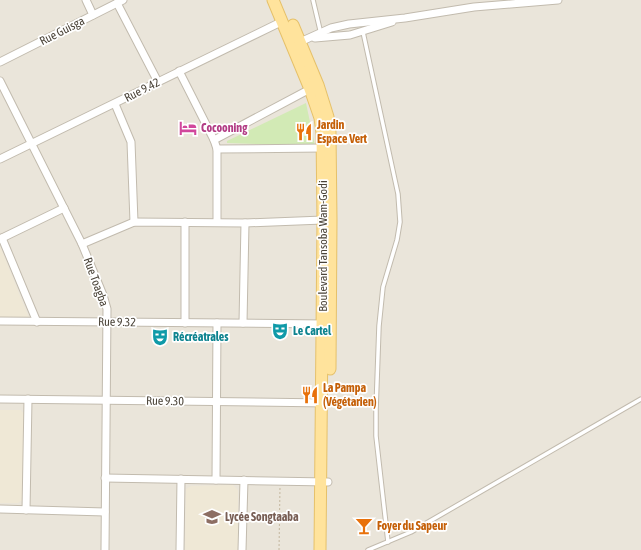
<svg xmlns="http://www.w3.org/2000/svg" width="641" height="550" font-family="'Asap Condensed',sans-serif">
<rect width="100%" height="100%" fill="#f6f3ec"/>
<rect fill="#eae5da" x="0" y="0" width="641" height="550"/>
<g fill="#efe8d6">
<polygon points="0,246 29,318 0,318"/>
<polygon points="0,410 21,410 25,415 24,499 18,503 0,503"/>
<polygon points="233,485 238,490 238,550 185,550 186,489 191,486"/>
</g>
<polygon fill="#d2eab5" points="306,103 315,146 227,143 227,141"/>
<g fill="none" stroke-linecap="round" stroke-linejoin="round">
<g stroke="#c2bbae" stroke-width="5.5">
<g id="lane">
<polyline points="313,0 321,34"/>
<polyline points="363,32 398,194 400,222 397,240 383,287 379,326 376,410 376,436 388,542"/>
<polyline points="368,550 411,532 641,399"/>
</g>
</g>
<g stroke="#c2bbae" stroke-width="9">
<g id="street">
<polyline points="86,0 93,15"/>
<polyline points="117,3 158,82"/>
<polyline points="315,38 350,35 392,22"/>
<polyline points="300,42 331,28 349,24 405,18 474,7 558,0"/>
<polyline points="0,62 123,0"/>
<polyline points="179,71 214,140 217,149 217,222"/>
<polyline points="0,81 82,244 103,295 107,309 105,550"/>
<polyline points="115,104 131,142 134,222"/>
<polyline points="214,140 310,89"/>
<polyline points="217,149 323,148"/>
<polyline points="0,159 283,21"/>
<polyline points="185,222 185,323"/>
<polyline points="2,238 37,322"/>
<polyline points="0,239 64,208"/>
<polyline points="82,244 134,222 245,223 323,220"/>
<polyline points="0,321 326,324"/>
<polyline points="243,323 245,223"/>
<polyline points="0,399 329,403"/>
<polyline points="105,478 328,482"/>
<polyline points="216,480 217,323"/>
<polyline points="0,509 105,512"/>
<polyline points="26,510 28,399"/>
<polyline points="180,550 181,479"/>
<polyline points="242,550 244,480"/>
</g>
</g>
<g stroke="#e6c16a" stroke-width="13">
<g id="primary">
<polyline points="273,0 310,89 320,118 322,133 323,220 320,550"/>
<polyline points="293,25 318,85 328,117 330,132 331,220 330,369"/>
</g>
</g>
<polyline stroke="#c4b79f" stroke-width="1" stroke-dasharray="2 2" stroke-linecap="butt" points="279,550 280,487"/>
<use href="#lane" stroke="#fff" stroke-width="3.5"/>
<use href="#street" stroke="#fff" stroke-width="7"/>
<use href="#primary" stroke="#ffe39c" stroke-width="11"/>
</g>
<defs>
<g id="hotel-bare" transform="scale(1.38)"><path d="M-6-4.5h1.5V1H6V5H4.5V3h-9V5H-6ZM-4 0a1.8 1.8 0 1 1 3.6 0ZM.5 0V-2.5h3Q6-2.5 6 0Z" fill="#d1479c" stroke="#fff" stroke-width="2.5" paint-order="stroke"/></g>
<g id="restaurant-bare" transform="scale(1.38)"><path d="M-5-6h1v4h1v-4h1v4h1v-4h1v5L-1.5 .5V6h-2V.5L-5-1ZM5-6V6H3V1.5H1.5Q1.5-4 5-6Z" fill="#e8710a" stroke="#fff" stroke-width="2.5" paint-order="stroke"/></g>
<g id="theatre-bare" transform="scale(1.38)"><path d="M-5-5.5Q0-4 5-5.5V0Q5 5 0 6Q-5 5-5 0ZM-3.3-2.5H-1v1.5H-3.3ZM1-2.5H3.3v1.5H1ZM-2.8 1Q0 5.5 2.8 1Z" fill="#0f9aa8" stroke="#fff" stroke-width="2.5" paint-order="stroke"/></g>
<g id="school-bare" transform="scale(1.38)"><path d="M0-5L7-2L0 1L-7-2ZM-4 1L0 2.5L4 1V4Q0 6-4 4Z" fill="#8d6e63" stroke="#fff" stroke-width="2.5" paint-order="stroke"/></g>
<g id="bar-bare" transform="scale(1.38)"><path d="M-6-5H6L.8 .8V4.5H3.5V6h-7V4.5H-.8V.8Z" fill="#e8710a" stroke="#fff" stroke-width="2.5" paint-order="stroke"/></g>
</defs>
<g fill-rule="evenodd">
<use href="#hotel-bare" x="188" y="128"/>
<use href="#restaurant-bare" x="304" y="132"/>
<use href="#theatre-bare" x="280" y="331"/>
<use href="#theatre-bare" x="160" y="337"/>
<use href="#restaurant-bare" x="310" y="395"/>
<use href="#school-bare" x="212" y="517"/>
<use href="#bar-bare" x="364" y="526"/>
</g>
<g text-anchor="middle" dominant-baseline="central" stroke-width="3.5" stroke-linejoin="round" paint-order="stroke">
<g font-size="12" fill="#4b4439" stroke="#fff">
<text transform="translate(62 31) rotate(-27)">Rue Guisga</text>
<text transform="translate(142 90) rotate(-27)">Rue 9.42</text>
<text transform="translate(323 246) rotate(-90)">Boulevard Tansoba Wam-Godi</text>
<text transform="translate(96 282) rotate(70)">Rue Toagba</text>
<text transform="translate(117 322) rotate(1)">Rue 9.32</text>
<text transform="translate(165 401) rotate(1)">Rue 9.30</text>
</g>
<g font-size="12" font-weight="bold" fill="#c56008" stroke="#fff" text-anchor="start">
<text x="317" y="125">Jardin<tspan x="317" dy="14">Espace Vert</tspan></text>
<text x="323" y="388">La Pampa<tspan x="323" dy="14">(Végétarien)</tspan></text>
<text x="377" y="526">Foyer du Sapeur</text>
</g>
<g font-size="12" font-weight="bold" fill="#b23c85" stroke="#fff" text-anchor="start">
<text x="201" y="128">Cocooning</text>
</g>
<g font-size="12" font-weight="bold" fill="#0d838f" stroke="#fff" text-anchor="start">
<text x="293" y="331">Le Cartel</text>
<text x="173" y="337">Récréatrales</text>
</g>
<g font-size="12" font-weight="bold" fill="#785e54" stroke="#fff" text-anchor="start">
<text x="225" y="517">Lycée Songtaaba</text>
</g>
</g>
</svg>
